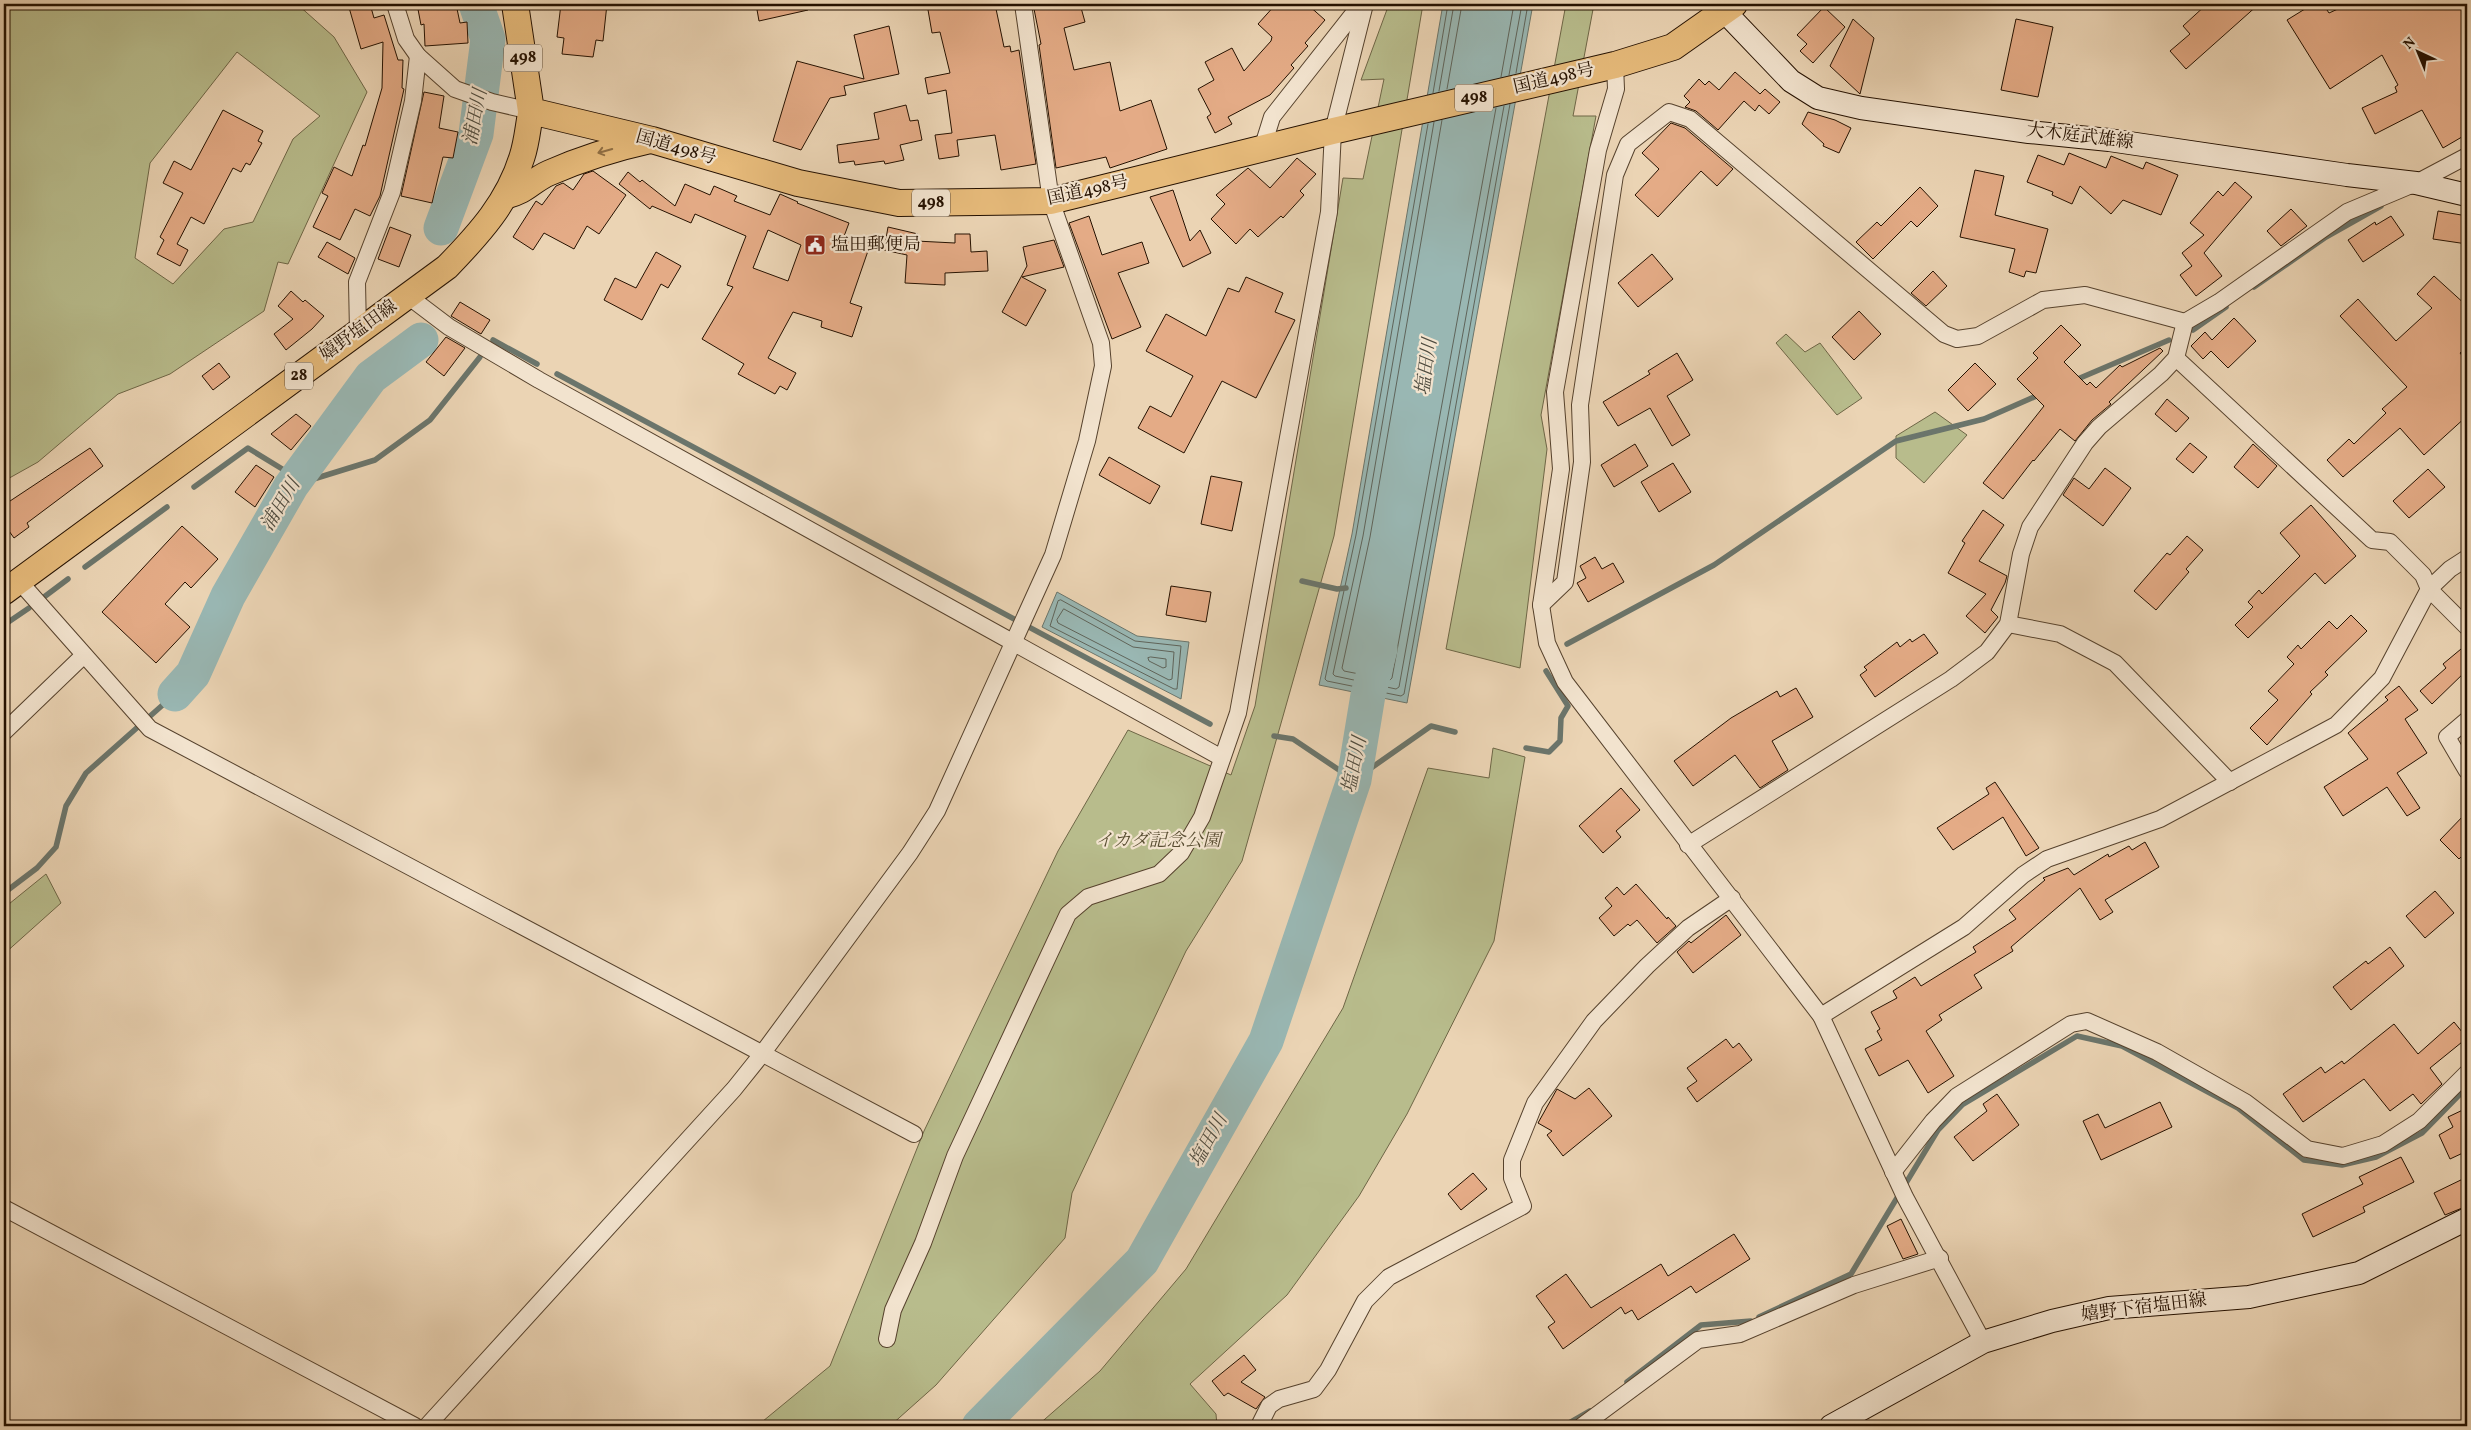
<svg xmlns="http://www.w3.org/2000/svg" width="2471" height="1430" font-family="Vollkorn,'Noto Serif JP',serif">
<rect width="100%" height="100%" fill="#ebd4b4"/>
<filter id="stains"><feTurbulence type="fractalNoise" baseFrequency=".004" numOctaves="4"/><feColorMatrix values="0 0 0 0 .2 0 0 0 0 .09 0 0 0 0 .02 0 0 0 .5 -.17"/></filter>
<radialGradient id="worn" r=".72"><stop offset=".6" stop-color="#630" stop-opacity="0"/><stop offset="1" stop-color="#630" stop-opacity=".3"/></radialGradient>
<g fill="#b8bc8c" stroke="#6e6646" fill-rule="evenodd">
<path d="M4 4H297L334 37 367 92 288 264 278 262 264 311 170 374 118 394 38 462 4 481ZM237 52 320 116 293 139 253 222 224 229 173 284 135 258 150 163Z"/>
<polygon points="1389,4 1423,4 1334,536 1242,861 1186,951 1072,1193 1065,1238 936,1385 890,1426 757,1426 830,1366 924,1131 1058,851 1128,730 1231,775 1255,706 1343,178 1363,179 1384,79 1361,80"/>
<polygon points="1566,4 1594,4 1573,116 1596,116 1541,415 1547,449 1520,668 1446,649"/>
<polygon points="1786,334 1805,352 1820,343 1862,398 1837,415 1776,343"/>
<polygon points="1935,412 1967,435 1924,483 1896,458 1896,436"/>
<polygon points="1493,748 1525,757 1494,941 1407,1114 1359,1196 1287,1295 1190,1384 1216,1414 1217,1426 1037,1426 1100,1371 1186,1269 1343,1008 1428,768 1489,778"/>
<polygon points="46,874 61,903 4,954 4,908"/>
</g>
<g fill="#99b7b3" stroke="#6b756b">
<polygon points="1443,4 1533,4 1407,703 1319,685 1352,534"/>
<polygon points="1057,592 1137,636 1189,642 1181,699 1042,627"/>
</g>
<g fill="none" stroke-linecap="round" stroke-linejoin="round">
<g stroke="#5f645a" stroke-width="1">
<polyline points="1516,73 1528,4"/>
<polyline points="1509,75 1522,4"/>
<polyline points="1501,77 1514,4"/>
<polyline points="1447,89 1462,4"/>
<polyline points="1439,91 1454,4"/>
<polyline points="1433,93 1448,4"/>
<polyline points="1442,120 1370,537 1342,668 1344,671 1390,680 1392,678 1496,108"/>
<polyline points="1434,122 1363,536 1333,674 1335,676 1396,689 1399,687 1504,106"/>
<polyline points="1428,124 1356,535 1325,679 1327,681 1401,696 1404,694 1510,104"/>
<polygon points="1061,600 1135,641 1181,646 1177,689 1174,689 1050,626 1058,601"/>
<polygon points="1064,609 1133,647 1174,652 1172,679 1169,680 1058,623 1057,620"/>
<polygon points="1151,657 1166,659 1166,667 1163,668 1149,661 1148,658"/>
</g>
<g stroke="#6b756b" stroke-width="5.5">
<polyline points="2254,287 2326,237 2381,206"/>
<polyline points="2193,330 2226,307"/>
<polyline points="493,340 537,364"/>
<polyline points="557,374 1210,724"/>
<polyline points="2073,381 2169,340"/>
<polyline points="291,486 375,460 430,420 480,357"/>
<polyline points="194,487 248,448 297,478"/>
<polyline points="85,567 167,507"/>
<polyline points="1302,581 1337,589 1346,588"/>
<polyline points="44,597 68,579"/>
<polyline points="4,625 29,608"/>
<polyline points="1567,644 1714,565 1896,441 1984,419 2041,394"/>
<polyline points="1274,736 1293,739 1354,780 1431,726 1455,732"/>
<polyline points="1526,748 1549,752 1560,741 1561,718 1568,706 1546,671"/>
<polyline points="4,893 37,868 56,847 66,806 86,773 175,694"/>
<polyline points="1759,1317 1851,1274 1938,1130 1962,1105 2077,1036 2122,1046 2238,1108 2304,1160 2342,1165 2376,1157 2422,1133 2467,1087"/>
<polyline points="1627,1382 1701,1325 1751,1321"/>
<polyline points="1564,1426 1590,1411"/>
</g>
<g stroke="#99b7b3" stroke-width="35">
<polyline points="441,228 476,134 488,39 476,4"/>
<polyline points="175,694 193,674 228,596 291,486 371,377 421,340"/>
<polyline points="979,1426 1142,1261 1266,1041 1354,780 1368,695 1380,649"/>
</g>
</g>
<g fill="#e4ab86" stroke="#251100" fill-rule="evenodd">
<polygon points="348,4 370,4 374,18 384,15 398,60 403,60 402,88 404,89 380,196 370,216 355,209 340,240 313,227 328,196 322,193 334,167 352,176 363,145 365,146 382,88 383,42 361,49"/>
<polygon points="417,4 456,4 460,23 467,22 468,43 425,46 424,24 421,25"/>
<polygon points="561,4 607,4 603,41 596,40 593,57 562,54 564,38 557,37"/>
<polygon points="756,4 808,4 808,10 759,21"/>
<polygon points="927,4 995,4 1004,47 1010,46 1011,52 1019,50 1036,164 1001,170 995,135 957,140 959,156 939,159 935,135 952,133 946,90 928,94 925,78 950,73 940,32 932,33"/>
<polygon points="1033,4 1080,4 1085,22 1064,28 1074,70 1110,62 1120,111 1151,100 1167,149 1110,168 1106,157 1056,168 1039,45 1041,44"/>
<polygon points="1276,4 1307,4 1325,20 1305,43 1308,46 1291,65 1294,68 1270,95 1228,117 1232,124 1215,133 1207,117 1211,114 1198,89 1214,80 1205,62 1232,48 1244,71 1271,41 1272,37 1258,24"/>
<polygon points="2207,4 2259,4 2186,69 2170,51 2190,34 2183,26"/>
<polygon points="2313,4 2323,4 2329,13 2349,4 2467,4 2467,134 2443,148 2422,110 2375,134 2362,108 2397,92 2395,87 2398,85 2382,55 2330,89 2287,20"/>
<polygon points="1824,7 1845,27 1813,63 1800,51 1807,44 1797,35"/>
<polygon points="1853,19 1874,38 1860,94 1830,66"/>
<polygon points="2016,19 2053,27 2038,97 2001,90"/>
<polygon points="889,26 899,74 844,86 846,95 830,98 801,150 773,141 797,61 864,79 854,35"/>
<polygon points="1735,72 1760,94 1765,89 1780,102 1769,114 1759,105 1755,111 1744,101 1718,130 1696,111 1685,107 1690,102 1684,96 1699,79 1705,85 1709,81 1719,90"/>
<polygon points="424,92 444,96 439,128 458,132 453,158 443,157 432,203 401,196"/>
<polygon points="906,105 910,121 918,120 922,140 900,145 904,160 885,164 884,161 855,165 854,161 839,163 837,145 879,139 874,113"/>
<polygon points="223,110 263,131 258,141 262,143 250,165 246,163 241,172 233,168 204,224 191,217 177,244 188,250 180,266 157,254 164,240 160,237 183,193 163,183 174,161 191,170"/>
<polygon points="1808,112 1835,120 1851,128 1839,153 1823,146 1824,144 1802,124"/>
<polygon points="1671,123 1685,128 1733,169 1717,186 1701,171 1658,217 1635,195 1659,169 1642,153"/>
<polygon points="2069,153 2106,168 2111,156 2143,169 2146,162 2178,175 2161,215 2123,200 2111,214 2080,186 2072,204 2052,195 2053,192 2027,182 2038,155 2064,165"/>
<polygon points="1297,158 1316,174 1300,191 1304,195 1283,218 1281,216 1258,237 1250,229 1236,244 1211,219 1225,204 1216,195 1248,168 1270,188"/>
<polygon points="1975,170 2004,176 1995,215 2048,229 2036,273 2026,271 2024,277 2009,272 2015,249 1960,237"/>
<polygon points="593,171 626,195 599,234 587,226 574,249 544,233 533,250 513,237 536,201 542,205 556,186 563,183 573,190 584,174"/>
<path d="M628 172 640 182 642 180 675 206 685 184 710 195 714 186 737 196 734 201 770 215 780 194 798 202 797 203 849 223 843 239 869 248 850 303 862 307 852 337 821 327 822 321 793 312 768 358 796 373 787 390 780 386 775 394 738 374 744 364 702 339 733 287 727 285 746 236 695 214 691 223 652 206 650 209 619 184ZM768 230 801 245 788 281 753 268Z"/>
<polygon points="2235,182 2252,197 2204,253 2222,276 2196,296 2180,275 2192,266 2182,253 2204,235 2190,223 2218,191 2223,196"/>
<polygon points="1920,187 1938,206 1917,227 1911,221 1873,259 1856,242 1877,222 1881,226"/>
<polygon points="1173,190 1190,241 1200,230 1211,253 1183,267 1150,197"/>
<polygon points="2291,209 2307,226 2281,246 2267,231"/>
<polygon points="2438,211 2467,216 2467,244 2433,239"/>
<polygon points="1089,216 1102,255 1142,242 1149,263 1118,273 1141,327 1112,339 1069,223"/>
<polygon points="2391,216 2404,235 2363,262 2348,240 2375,222 2376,225"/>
<polygon points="390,227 411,235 399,267 378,259"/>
<polygon points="888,227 918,234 916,241 955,243 955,234 970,234 971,252 987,251 988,271 945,273 945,285 905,283 907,255 884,250"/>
<polygon points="1054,240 1064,267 1022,277 1046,290 1026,326 1002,312 1027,266 1023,247"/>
<polygon points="327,242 355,258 348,274 318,257"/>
<polygon points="656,252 681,266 668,288 661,284 642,320 604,300 615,278 636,288"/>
<polygon points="1652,254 1673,279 1638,307 1618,283"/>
<polygon points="1933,271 1947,286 1926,306 1911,293"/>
<polygon points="2434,276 2467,306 2467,346 2460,353 2467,362 2467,416 2424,455 2400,428 2343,477 2327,460 2349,439 2354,444 2386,413 2382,409 2407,387 2340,316 2358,299 2396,341 2432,308 2417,294"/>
<polygon points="1246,277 1283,293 1275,312 1295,320 1256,398 1222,381 1184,453 1138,428 1150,406 1171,417 1193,376 1146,351 1166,314 1206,336 1228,288 1239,292"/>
<polygon points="291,291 303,302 305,300 324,316 312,329 286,350 274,334 293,319 278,306"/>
<polygon points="460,302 490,320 481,334 451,316"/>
<polygon points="1859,311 1881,334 1854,360 1832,337"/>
<polygon points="2234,318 2256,341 2228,368 2211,351 2203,359 2191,346 2205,332 2212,340"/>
<polygon points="2061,325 2081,345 2064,362 2087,385 2090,382 2096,388 2120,365 2122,367 2160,348 2163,351 2109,402 2111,404 2092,420 2075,441 2060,429 2034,461 2033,460 2003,499 1983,483 2044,406 2017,379 2038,358 2033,353"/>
<polygon points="446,337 465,348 444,376 426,362"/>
<polygon points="1677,353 1693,380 1667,396 1690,435 1672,446 1650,408 1618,426 1603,402 1650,374 1648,371"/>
<polygon points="219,363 230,377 213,390 202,376"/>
<polygon points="1975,363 1996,384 1968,411 1948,390"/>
<polygon points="2167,399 2189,418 2176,432 2155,414"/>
<polygon points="296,414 311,426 291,450 271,434"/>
<polygon points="2190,443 2207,457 2193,473 2176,459"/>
<polygon points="1635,444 1648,466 1614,487 1601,465"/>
<polygon points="2253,444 2277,466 2258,488 2234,467"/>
<polygon points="90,448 103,466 27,523 29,527 14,538 4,524 4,505"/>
<polygon points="1109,457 1160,486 1150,504 1099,475"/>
<polygon points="1673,463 1691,492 1659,512 1641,482"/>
<polygon points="256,465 274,477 255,507 235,492"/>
<polygon points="2105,468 2131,488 2103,526 2063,495 2074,478 2089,489"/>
<polygon points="2428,469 2445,487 2409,518 2393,501"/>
<polygon points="1211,476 1242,482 1232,531 1201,524"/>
<polygon points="2311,505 2356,556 2325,584 2315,573 2248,638 2235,625 2253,607 2248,602 2259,590 2262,594 2300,556 2280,533"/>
<polygon points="1983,510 2004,525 1979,561 2007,576 2005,583 1991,610 1998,617 1985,633 1966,616 1986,594 1948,573 1965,543 1962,541"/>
<polygon points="182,526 218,559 191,588 185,582 165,604 190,627 156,663 102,612"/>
<polygon points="2187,536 2203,550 2186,569 2189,572 2156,610 2134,591 2167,553 2170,555"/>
<polygon points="1595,557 1602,569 1613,563 1624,582 1588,602 1577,583 1586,578 1580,566"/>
<polygon points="1171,586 1211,592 1206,622 1166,615"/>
<polygon points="2351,615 2367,631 2325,672 2328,675 2310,692 2312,694 2267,745 2250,728 2278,700 2268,691 2294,664 2287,657 2298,645 2301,649 2329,621 2337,629"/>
<polygon points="1924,634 1938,653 1875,697 1860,675 1867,670 1864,667 1897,642 1900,647 1910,639 1912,642"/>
<polygon points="2467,644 2467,670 2432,704 2420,691 2446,668 2443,664"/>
<polygon points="2399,686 2418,710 2405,719 2427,753 2397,773 2420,808 2407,816 2387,787 2343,816 2324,787 2368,759 2348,733 2388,700 2385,697"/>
<polygon points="1796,688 1813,717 1772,741 1788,770 1760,788 1735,755 1693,786 1674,761 1731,718 1777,691 1780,697"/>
<polygon points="1995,782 2039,848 2026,856 2003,817 1953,850 1937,828 1989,794 1986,788"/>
<polygon points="1621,788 1640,810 1616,831 1621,837 1603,853 1579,826"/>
<polygon points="2467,812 2467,851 2459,859 2440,840"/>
<polygon points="2145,842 2159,867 2105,900 2113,912 2100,920 2080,888 2011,947 2013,951 1974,975 1982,988 1939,1015 1942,1020 1926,1031 1954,1076 1928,1093 1908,1060 1879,1076 1865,1049 1882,1040 1877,1031 1880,1029 1871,1012 1897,998 1893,991 1915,977 1921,986 1976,952 1973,947 2016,919 2009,910 2045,880 2043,878 2068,868 2074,875 2108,854 2109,857 2129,846 2132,850"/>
<polygon points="1636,884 1667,919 1668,917 1676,926 1657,943 1637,920 1630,926 1628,924 1614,936 1599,918 1612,906 1605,898 1617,887 1624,895"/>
<polygon points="2435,891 2454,913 2425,938 2406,916"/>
<polygon points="1726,915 1741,935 1693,973 1677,952 1689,941 1691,943"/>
<polygon points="2390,947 2404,966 2351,1010 2333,987 2366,961 2368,964"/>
<polygon points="2454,1022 2467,1038 2430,1068 2442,1084 2421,1104 2413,1094 2390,1111 2364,1079 2303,1122 2283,1094 2321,1067 2325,1073 2342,1061 2344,1064 2394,1024 2418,1054"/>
<polygon points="1726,1039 1733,1048 1739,1043 1752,1060 1697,1102 1687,1088 1697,1081 1687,1068"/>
<polygon points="1589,1088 1612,1116 1563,1156 1547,1135 1552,1131 1538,1123 1557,1089 1575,1099"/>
<polygon points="1997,1094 2019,1125 1973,1161 1954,1137 1987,1111 1983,1104"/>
<polygon points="2160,1102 2172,1127 2101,1160 2083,1121 2098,1114 2105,1128"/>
<polygon points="2467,1108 2467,1156 2465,1152 2450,1159 2439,1135 2453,1127 2448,1117"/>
<polygon points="2401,1157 2414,1182 2363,1207 2365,1212 2313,1237 2302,1214 2363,1184 2359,1177"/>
<polygon points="1473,1173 1487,1189 1461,1210 1448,1194"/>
<polygon points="2467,1177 2467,1206 2445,1215 2434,1193"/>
<polygon points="1901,1219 1918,1254 1903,1259 1887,1226"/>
<polygon points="1734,1234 1750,1259 1696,1293 1691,1286 1638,1320 1632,1310 1625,1314 1621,1307 1563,1349 1548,1327 1555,1322 1536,1296 1566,1274 1591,1308 1661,1264 1668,1276"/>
<polygon points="1244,1355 1256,1370 1241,1382 1265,1397 1256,1409 1228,1393 1224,1396 1212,1381"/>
</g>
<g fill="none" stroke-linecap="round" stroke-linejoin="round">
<g stroke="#56422d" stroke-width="18">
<g id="minor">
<polyline points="395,4 406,39 418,56 455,89 492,102 531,111"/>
<polyline points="1615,65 1616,89 1598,150 1555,392 1561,469 1541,605 1547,643 1565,682 1821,1016 1905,1197 1983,1342"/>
<polyline points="1262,149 1272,117 1361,4"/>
<polyline points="408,296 449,327 539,380 1222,758"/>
<polyline points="358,332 357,282 392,192 413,101 418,56"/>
<polyline points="2176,358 2372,540 2390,542 2423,575 2429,589 2467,627"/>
<polyline points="19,581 150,729 914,1134"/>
<polyline points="1541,605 1565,582 1582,462 1580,405 1615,175 1628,144 1669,112 1690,119 1944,334 1957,339 1978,336 2043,300 2085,295 2185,322"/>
<polyline points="2008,624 2060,634 2115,663 2230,782"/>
<polyline points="2467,720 2447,737 2467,771"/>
<polyline points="4,732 84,655"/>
<polyline points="1688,845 1951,679 1987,652 2008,624 2021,554 2030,527 2085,443 2099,427 2161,374 2176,358 2185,322 2219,302 2347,212 2416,183 2467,156"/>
<polyline points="1821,1016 1964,927 2023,875 2047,859 2160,819 2336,725 2382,678 2429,589 2450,569 2467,558"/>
<polyline points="1893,1172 1933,1121 1957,1096 2071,1024 2087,1021 2157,1052 2245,1102 2307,1149 2343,1156 2383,1144 2419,1121 2467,1073"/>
<polyline points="4,1208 415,1426"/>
<polyline points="887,1339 893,1310 923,1243 955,1156 1068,914 1088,897 1159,874 1181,853 1202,817 1238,713 1329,212 1333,131 1365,4"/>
<polyline points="427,1426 734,1089 762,1054 910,853 937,811 1053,555 1087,441 1103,366 1101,343 1051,201 1023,4"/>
<polyline points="1259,1426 1269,1406 1279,1399 1314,1389 1328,1370 1365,1301 1389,1277 1523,1206 1512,1178 1512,1160 1535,1103 1594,1021 1647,966 1688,928 1732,898"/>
<polyline points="1582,1426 1698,1340 1740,1334 1854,1285 1940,1258"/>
</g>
</g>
<g stroke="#251100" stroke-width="24">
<g id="secondary">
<polyline points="1725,12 1791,81 1818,98 1861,108 2029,132 2109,140 2347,175 2416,183 2467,195"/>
<polyline points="1831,1426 1983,1342 2052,1321 2109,1308 2249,1297 2359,1273 2467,1219"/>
</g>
</g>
<g stroke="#251100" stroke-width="27">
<g id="primary">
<path d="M506 196C527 191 531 181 549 173 583 158 616 148 652 140"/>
<path d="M4 592 447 267C480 233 508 202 522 157 527 142 528 126 531 111"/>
</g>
</g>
<g stroke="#251100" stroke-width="28">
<polyline id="trunk" points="515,4 531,111 652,140 798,183 899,203 1051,201 1333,131 1615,65 1673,47 1734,4"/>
</g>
<use href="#minor" stroke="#f2e3ce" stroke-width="16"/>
<use href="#secondary" stroke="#f2e3ce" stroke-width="22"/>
<use href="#primary" stroke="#e6ba7a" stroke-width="25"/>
<use href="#trunk" stroke="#e6ba7a" stroke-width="26"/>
</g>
<defs><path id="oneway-shaft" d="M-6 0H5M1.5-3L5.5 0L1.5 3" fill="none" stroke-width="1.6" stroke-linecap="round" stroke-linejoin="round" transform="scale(1.25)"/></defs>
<use stroke="#8f6e43" href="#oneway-shaft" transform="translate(605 151) rotate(164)"/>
<defs>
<g id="civic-square" transform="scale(1.125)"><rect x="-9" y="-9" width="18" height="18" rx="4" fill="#8f2418" stroke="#f2e3ce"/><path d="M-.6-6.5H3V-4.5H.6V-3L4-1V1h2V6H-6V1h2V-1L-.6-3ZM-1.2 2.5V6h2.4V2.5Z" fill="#fff"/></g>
</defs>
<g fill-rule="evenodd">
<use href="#civic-square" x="815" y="245"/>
</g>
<g text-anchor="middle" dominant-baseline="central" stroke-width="4.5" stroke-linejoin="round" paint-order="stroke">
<g fill="#f2e3ce" stroke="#62503e" stroke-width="1">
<rect x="504" y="44.5" width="38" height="27" rx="4"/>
<rect x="1455" y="84.5" width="38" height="27" rx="4"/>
<rect x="912" y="189.5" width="38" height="27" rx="4"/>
<rect x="285" y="362.5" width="28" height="27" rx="4"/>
</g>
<g font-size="16" font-weight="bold" fill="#251100">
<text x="523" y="58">498</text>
<text x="1474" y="98">498</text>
<text x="931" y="203">498</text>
<text x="299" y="376">28</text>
</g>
<g font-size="18" fill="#251100" stroke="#f2e3ce">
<text transform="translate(1554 79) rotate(-13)">国道498号</text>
<text transform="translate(2080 137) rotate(7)">大木庭武雄線</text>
<text transform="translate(676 148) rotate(16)">国道498号</text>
<text transform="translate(1088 191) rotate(-12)">国道498号</text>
<text transform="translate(359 331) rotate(-36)">嬉野塩田線</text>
<text transform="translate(2144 1308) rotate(-7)">嬉野下宿塩田線</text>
</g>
<g font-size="18" fill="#251100" stroke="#f2e3ce" text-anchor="start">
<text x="831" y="245">塩田郵便局</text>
</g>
<g font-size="18" font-style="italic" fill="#584d31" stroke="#f2e3ce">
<text x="1158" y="841">イカダ記念公園</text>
</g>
<g font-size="19" font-style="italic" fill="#4e4b3f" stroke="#f2e3ce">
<text transform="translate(476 117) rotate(-79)">浦田川</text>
<text transform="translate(1427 367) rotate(-82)">塩田川</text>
<text transform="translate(281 505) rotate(-59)">浦田川</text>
<text transform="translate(1355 765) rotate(-78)">塩田川</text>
<text transform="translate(1209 1141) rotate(-61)">塩田川</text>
</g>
</g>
<rect width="2471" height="1430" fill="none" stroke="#ebd4b4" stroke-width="20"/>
<rect x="5" y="5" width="2461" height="1420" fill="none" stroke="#251100" stroke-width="2.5"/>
<rect x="10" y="10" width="2451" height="1410" fill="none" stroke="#251100"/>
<g transform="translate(2418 52) rotate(316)" stroke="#f2e3ce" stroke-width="4" paint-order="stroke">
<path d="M0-4L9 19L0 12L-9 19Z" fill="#251100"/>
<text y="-8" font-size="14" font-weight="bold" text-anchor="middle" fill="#251100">N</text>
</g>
<rect width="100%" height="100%" filter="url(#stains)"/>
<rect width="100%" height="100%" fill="url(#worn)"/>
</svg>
